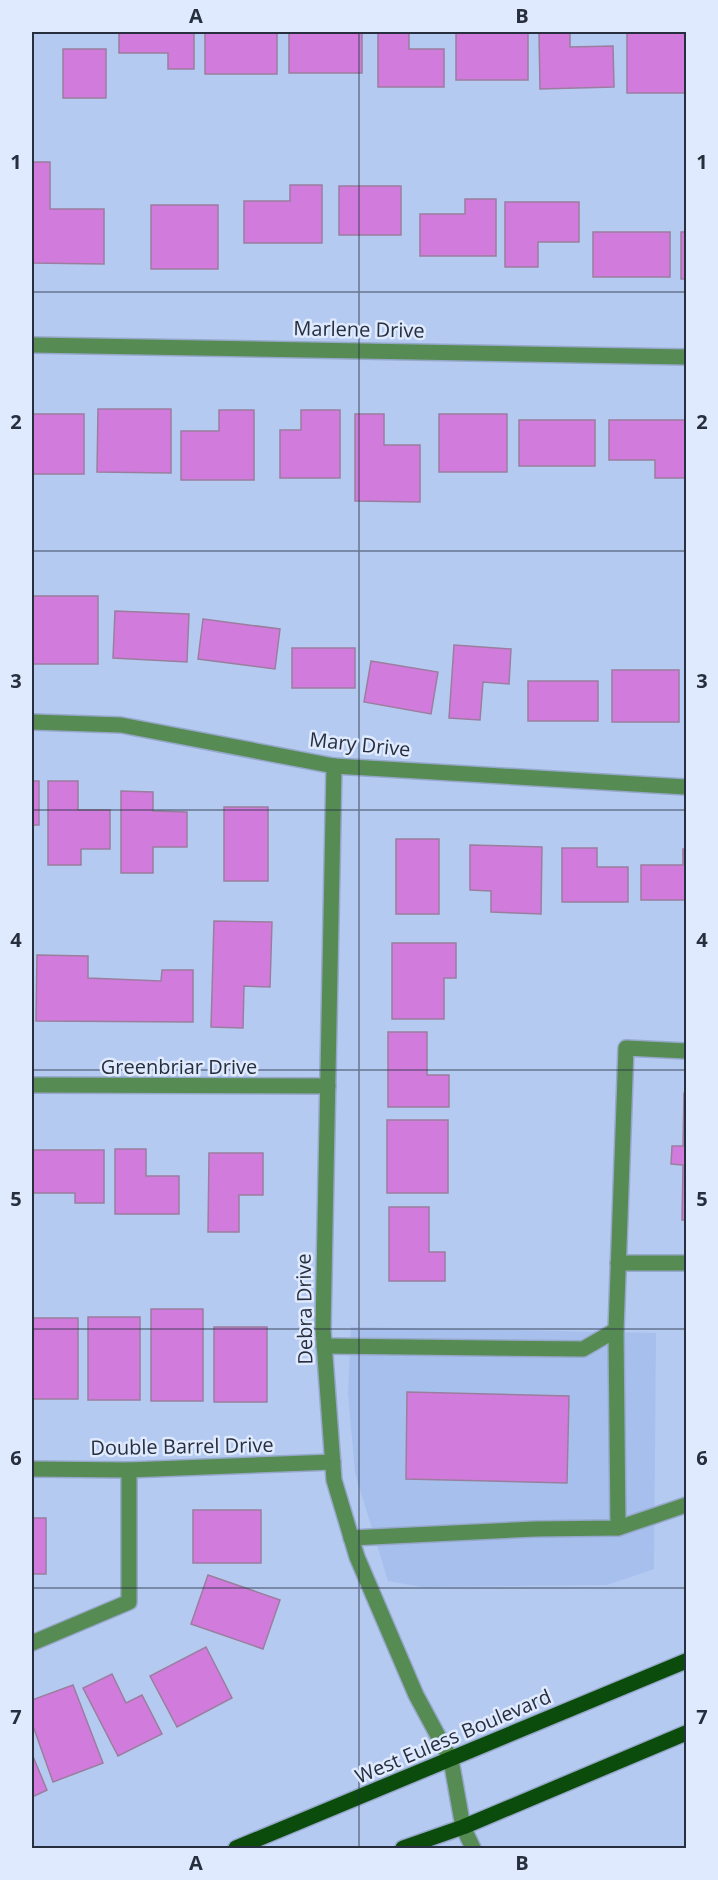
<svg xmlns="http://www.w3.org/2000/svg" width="718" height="1880" font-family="'Open Sans',sans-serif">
<rect width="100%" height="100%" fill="#b5caf1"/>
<polygon fill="#a7bfec" points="351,1327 656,1333 654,1569 607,1585 421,1587 388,1581 355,1473 348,1394"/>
<g fill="#d17cdc" stroke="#9b7e9f" stroke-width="1.5">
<polygon points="119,32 194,32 194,69 168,69 168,53 119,53"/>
<rect x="205" y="32" width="72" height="42"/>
<rect x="289" y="32" width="73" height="41"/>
<polygon points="378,32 409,32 409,49 444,49 444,87 378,87"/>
<polygon points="539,32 570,32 570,47 613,46 614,87 540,89"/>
<rect x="627" y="32" width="59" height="61"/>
<rect x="456" y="33" width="72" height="47"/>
<rect x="63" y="49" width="43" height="49"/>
<polygon points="32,162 50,162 50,209 104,209 104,264 32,263"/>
<polygon points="290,185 322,185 322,243 244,243 244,201 290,201"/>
<rect x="339" y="186" width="62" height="49"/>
<polygon points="465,199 496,199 496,256 420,256 420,214 465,214"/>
<polygon points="505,202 579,202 579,242 538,242 538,267 505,267"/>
<rect x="151" y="205" width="67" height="64"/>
<rect x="593" y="232" width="77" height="45"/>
<rect x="681" y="232" width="5" height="47"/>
<polygon points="98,409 171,409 171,473 97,472"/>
<polygon points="219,410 254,410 254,480 181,480 181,431 219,431"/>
<polygon points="301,410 340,410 340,478 280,478 280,430 301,430"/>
<rect x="32" y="414" width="52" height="60"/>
<polygon points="355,414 384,414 384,445 420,445 420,502 355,501"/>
<rect x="439" y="414" width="68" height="58"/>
<rect x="519" y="420" width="76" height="46"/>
<polygon points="609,420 686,420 686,478 655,478 655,460 609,460"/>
<rect x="32" y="596" width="66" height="68"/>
<polygon points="115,611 189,614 187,662 113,658"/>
<polygon points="203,619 280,629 275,669 198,659"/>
<polygon points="454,645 511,649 509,684 483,682 480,720 449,718"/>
<rect x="292" y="648" width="63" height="40"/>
<polygon points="371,661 438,672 431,714 364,702"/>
<rect x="612" y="670" width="67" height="52"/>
<rect x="528" y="681" width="70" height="40"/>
<rect x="32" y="781" width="7" height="44"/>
<polygon points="48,781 78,781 78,810 110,810 110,849 81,849 81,865 48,865"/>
<polygon points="121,791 153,792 153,811 187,812 187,847 153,847 153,873 121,873"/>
<rect x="224" y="807" width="44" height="74"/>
<rect x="396" y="839" width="43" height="75"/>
<polygon points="470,845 542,847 541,914 491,912 491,891 470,890"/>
<polygon points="562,848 597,848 597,867 628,867 628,902 562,902"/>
<polygon points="683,849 686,849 686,900 641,900 641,865 683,865"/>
<polygon points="214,921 272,922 270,987 244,986 243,1028 211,1027"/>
<polygon points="392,943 456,943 456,978 444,978 444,1019 392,1019"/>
<polygon points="37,955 88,956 88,978 161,981 162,970 193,970 193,1022 36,1021"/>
<polygon points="388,1032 427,1032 427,1075 449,1075 449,1107 388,1107"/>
<polygon points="684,1093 686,1093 686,1220 682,1220 683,1165 671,1164 672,1146 683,1146"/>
<rect x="387" y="1120" width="61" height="73"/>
<polygon points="115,1149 146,1149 146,1176 179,1176 179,1214 115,1214"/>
<polygon points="32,1150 104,1150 104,1203 75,1203 75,1193 32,1193"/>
<polygon points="209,1153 263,1153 263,1195 239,1195 239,1232 208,1232"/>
<polygon points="389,1207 429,1207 429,1252 445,1252 445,1281 389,1281"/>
<rect x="151" y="1309" width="52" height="92"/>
<rect x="88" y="1317" width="52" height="83"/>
<rect x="32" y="1318" width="46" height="81"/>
<rect x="214" y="1327" width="53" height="75"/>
<polygon points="407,1392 569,1396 567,1483 406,1479"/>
<rect x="193" y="1510" width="68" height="53"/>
<rect x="32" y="1518" width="14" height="56"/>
<polygon points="208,1575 280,1600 263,1649 191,1624"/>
<polygon points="206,1647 232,1698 177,1727 150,1676"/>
<polygon points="112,1674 126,1703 142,1695 162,1734 118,1756 83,1688"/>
<polygon points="73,1685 103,1763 53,1782 32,1723 32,1700"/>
<polygon points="32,1754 47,1790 32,1797"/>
</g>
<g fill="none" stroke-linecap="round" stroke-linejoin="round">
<g stroke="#96a8ca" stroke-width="18">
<g id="minor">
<polyline points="32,345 686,357"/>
<polyline points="32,722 121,725 334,766 686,787"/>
<polyline points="334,766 323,1329 334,1480 357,1557 416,1695 451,1760 463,1827 473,1848"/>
<polyline points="32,1085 328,1086"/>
<polyline points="618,1263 686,1263"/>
<polyline points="616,1330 618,1528"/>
<polyline points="324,1346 583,1349 616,1330 626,1048 686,1051"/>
<polyline points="32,1469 129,1470 333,1462"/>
<polyline points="351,1538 535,1529 618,1528 686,1505"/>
<polyline points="32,1643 129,1602 129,1470"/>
</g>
</g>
<g stroke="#96a8ca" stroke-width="18">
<g id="major">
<polyline points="236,1848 686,1661"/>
<polyline points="403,1848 463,1827 686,1733"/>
</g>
</g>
<use href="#minor" stroke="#578b54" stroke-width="15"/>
<use href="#major" stroke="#0b4c0c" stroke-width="15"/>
</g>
<path fill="none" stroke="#272f3f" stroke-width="1.5" stroke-opacity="0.55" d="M359 32V1848M32 292H686M32 551H686M32 810H686M32 1070H686M32 1329H686M32 1588H686"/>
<g text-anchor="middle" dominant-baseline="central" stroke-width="5" stroke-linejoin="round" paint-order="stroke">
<g font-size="20" fill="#272f3f" stroke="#dfeafe">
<text transform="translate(359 329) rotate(1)">Marlene Drive</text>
<text transform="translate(360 744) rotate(6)">Mary Drive</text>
<text x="179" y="1066">Greenbriar Drive</text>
<text transform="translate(304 1309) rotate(-91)">Debra Drive</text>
<text transform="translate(182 1446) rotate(-1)">Double Barrel Drive</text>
<text transform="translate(453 1736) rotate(-23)">West Euless Boulevard</text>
</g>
</g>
<rect width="718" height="1880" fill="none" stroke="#dfeafe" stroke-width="66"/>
<rect x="33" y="33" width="652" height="1814" fill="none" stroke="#272f3f" stroke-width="2"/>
<g font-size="20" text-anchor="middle" font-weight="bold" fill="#272f3f">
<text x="196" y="23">A</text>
<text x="522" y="23">B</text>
<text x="16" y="169">1</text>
<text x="702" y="169">1</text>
<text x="16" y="429">2</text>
<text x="702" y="429">2</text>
<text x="16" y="688">3</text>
<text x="702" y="688">3</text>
<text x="16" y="947">4</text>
<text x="702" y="947">4</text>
<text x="16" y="1206">5</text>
<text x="702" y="1206">5</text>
<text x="16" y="1465">6</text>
<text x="702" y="1465">6</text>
<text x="16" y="1724">7</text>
<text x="702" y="1724">7</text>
<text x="196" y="1870">A</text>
<text x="522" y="1870">B</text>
</g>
</svg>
